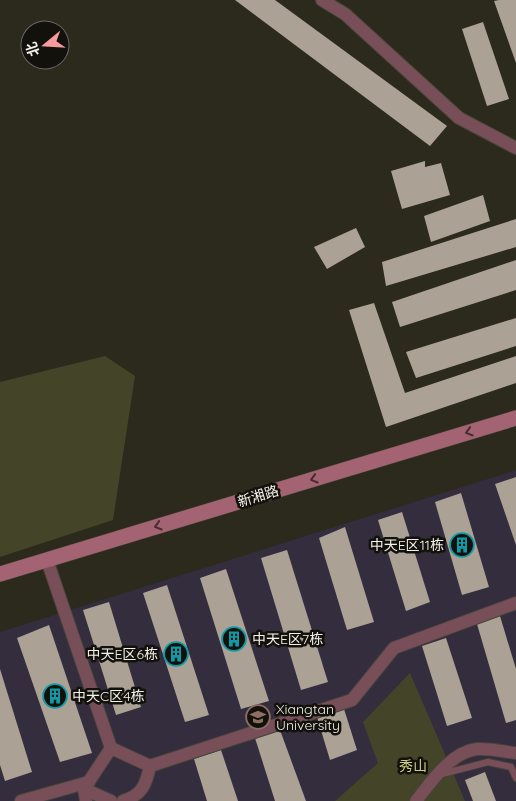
<svg xmlns="http://www.w3.org/2000/svg" width="516" height="801" font-family="Quicksand,'Noto Sans SC',sans-serif">
<rect width="100%" height="100%" fill="#2c291d"/>
<polygon fill="#332d3d" points="516,470 516,801 0,801 0,632"/>
<g fill="#444528">
<polygon points="105,356 135,376 113,520 0,557 0,382"/>
<polygon points="410,673 465,801 335,801 378,763 363,722"/>
</g>
<g fill="#aba295">
<polygon points="235,0 275,0 447,126 430,146"/>
<polygon points="499,0 516,0 516,63 494,1"/>
<polygon points="483,22 509,99 487,106 462,29"/>
<polygon points="425,161 425,167 441,163 450,195 402,209 391,171"/>
<polygon points="483,195 490,221 431,242 424,216"/>
<polygon points="516,219 516,247 386,286 382,262"/>
<polygon points="356,228 365,247 327,269 314,247"/>
<polygon points="516,260 516,290 400,327 392,302"/>
<polygon points="374,303 405,393 516,356 516,383 386,427 349,310"/>
<polygon points="516,318 516,346 416,378 406,352"/>
<polygon points="516,477 516,545 495,484"/>
<polygon points="461,493 489,587 462,595 435,502"/>
<polygon points="402,512 430,602 406,611 378,520"/>
<polygon points="345,527 374,622 347,630 319,538"/>
<polygon points="287,550 328,682 301,690 261,558"/>
<polygon points="226,569 269,701 241,709 200,578"/>
<polygon points="167,585 209,715 185,722 143,593"/>
<polygon points="109,602 141,707 116,715 83,610"/>
<polygon points="500,616 516,669 516,720 506,723 477,624"/>
<polygon points="49,625 92,753 60,762 17,638"/>
<polygon points="446,638 472,718 447,726 422,646"/>
<polygon points="0,669 32,772 5,781 0,765"/>
<polygon points="344,709 357,750 330,760 317,717"/>
<polygon points="280,730 306,801 275,801 255,738"/>
<polygon points="221,750 238,801 207,801 194,759"/>
<polygon points="485,772 496,801 473,801 465,780"/>
</g>
<g fill="none" stroke-linecap="round" stroke-linejoin="round">
<g stroke="#48453a" stroke-width="8">
<polyline id="service" points="442,774 488,762 511,767 516,778"/>
</g>
<g stroke="#48453a" stroke-width="14">
<g id="minor">
<polyline points="322,0 345,14 459,118 516,148"/>
<polyline points="47,560 111,748 84,789 86,801"/>
<path d="M111 748 150 766C146 785 142 795 123 801"/>
<polyline points="150,766 352,700 394,648 516,603"/>
<polyline points="84,789 111,801"/>
<polyline points="21,801 89,782"/>
<path d="M416 801C431 782 451 752 477 749 489 748 504 752 516 753"/>
</g>
</g>
<g stroke="#48453a" stroke-width="16">
<polyline id="secondary" points="0,574 516,418"/>
</g>
<use href="#service" stroke="#784f58" stroke-width="6"/>
<use href="#minor" stroke="#784f58" stroke-width="12"/>
<use href="#secondary" stroke="#a46373" stroke-width="15"/>
</g>
<defs><path id="oneway-chevron" d="M-2-3.5L2.5 0L-2 3.5" fill="none" stroke-width="1.6" stroke-linecap="round" stroke-linejoin="round" transform="scale(1.25)"/></defs>
<g stroke="#462e30">
<use href="#oneway-chevron" transform="translate(469 432) rotate(163)"/>
<use href="#oneway-chevron" transform="translate(314 479) rotate(163)"/>
<use href="#oneway-chevron" transform="translate(158 526) rotate(163)"/>
</g>
<defs>
<g id="building-ring" transform="scale(1.25)"><circle r="9.5" fill="#13110c" stroke="#0f9aa8" stroke-width="1.5"/><path d="M-4-6H4V6H1V3H-1V6H-4ZM-2.5-4.3h1.7v1.8h-1.7ZM.8-4.3h1.7v1.8H.8ZM-2.5-1h1.7V.8h-1.7ZM.8-1h1.7V.8H.8Z" fill="#0f9aa8"/></g>
<g id="university-ring" transform="scale(1.25)"><circle r="9.5" fill="#13110c" stroke="#8d6e63" stroke-width="1.5"/><path d="M0-5L7-2L0 1L-7-2ZM-4 1L0 2.5L4 1V4Q0 6-4 4Z" fill="#8d6e63"/></g>
</defs>
<g fill-rule="evenodd">
<use href="#building-ring" x="462" y="545"/>
<use href="#building-ring" x="234" y="639"/>
<use href="#building-ring" x="176" y="654"/>
<use href="#building-ring" x="55" y="696"/>
<use href="#university-ring" x="258" y="717"/>
</g>
<g text-anchor="middle" dominant-baseline="central" stroke-width="5" stroke-linejoin="round" paint-order="stroke">
<g font-size="14" fill="#f4f1ea" stroke="#13110c">
<text transform="translate(258 496) rotate(-17)">新湘路</text>
</g>
<g font-size="14" fill="#f4f1ea" stroke="#13110c" text-anchor="start">
<text x="444" y="545" text-anchor="end">中天E区11栋</text>
<text x="252" y="639">中天E区7栋</text>
<text x="158" y="654" text-anchor="end">中天E区6栋</text>
<text x="72" y="696">中天C区4栋</text>
<text x="276" y="709">Xiangtan<tspan x="276" dy="16">University</tspan></text>
</g>
<g font-size="14" fill="#cdd086" stroke="#13110c">
<text x="413" y="766">秀山</text>
</g>
</g>
<g transform="translate(45 45) rotate(252)"><circle r="24" fill="#13110c" stroke="#6d6b65"/>
<path d="M0-4L9 19L0 12L-9 19Z" fill="#f59b9d"/>
<text y="-8" font-size="14" font-weight="bold" text-anchor="middle" fill="#f4f1ea">北</text>
</g>
</svg>
